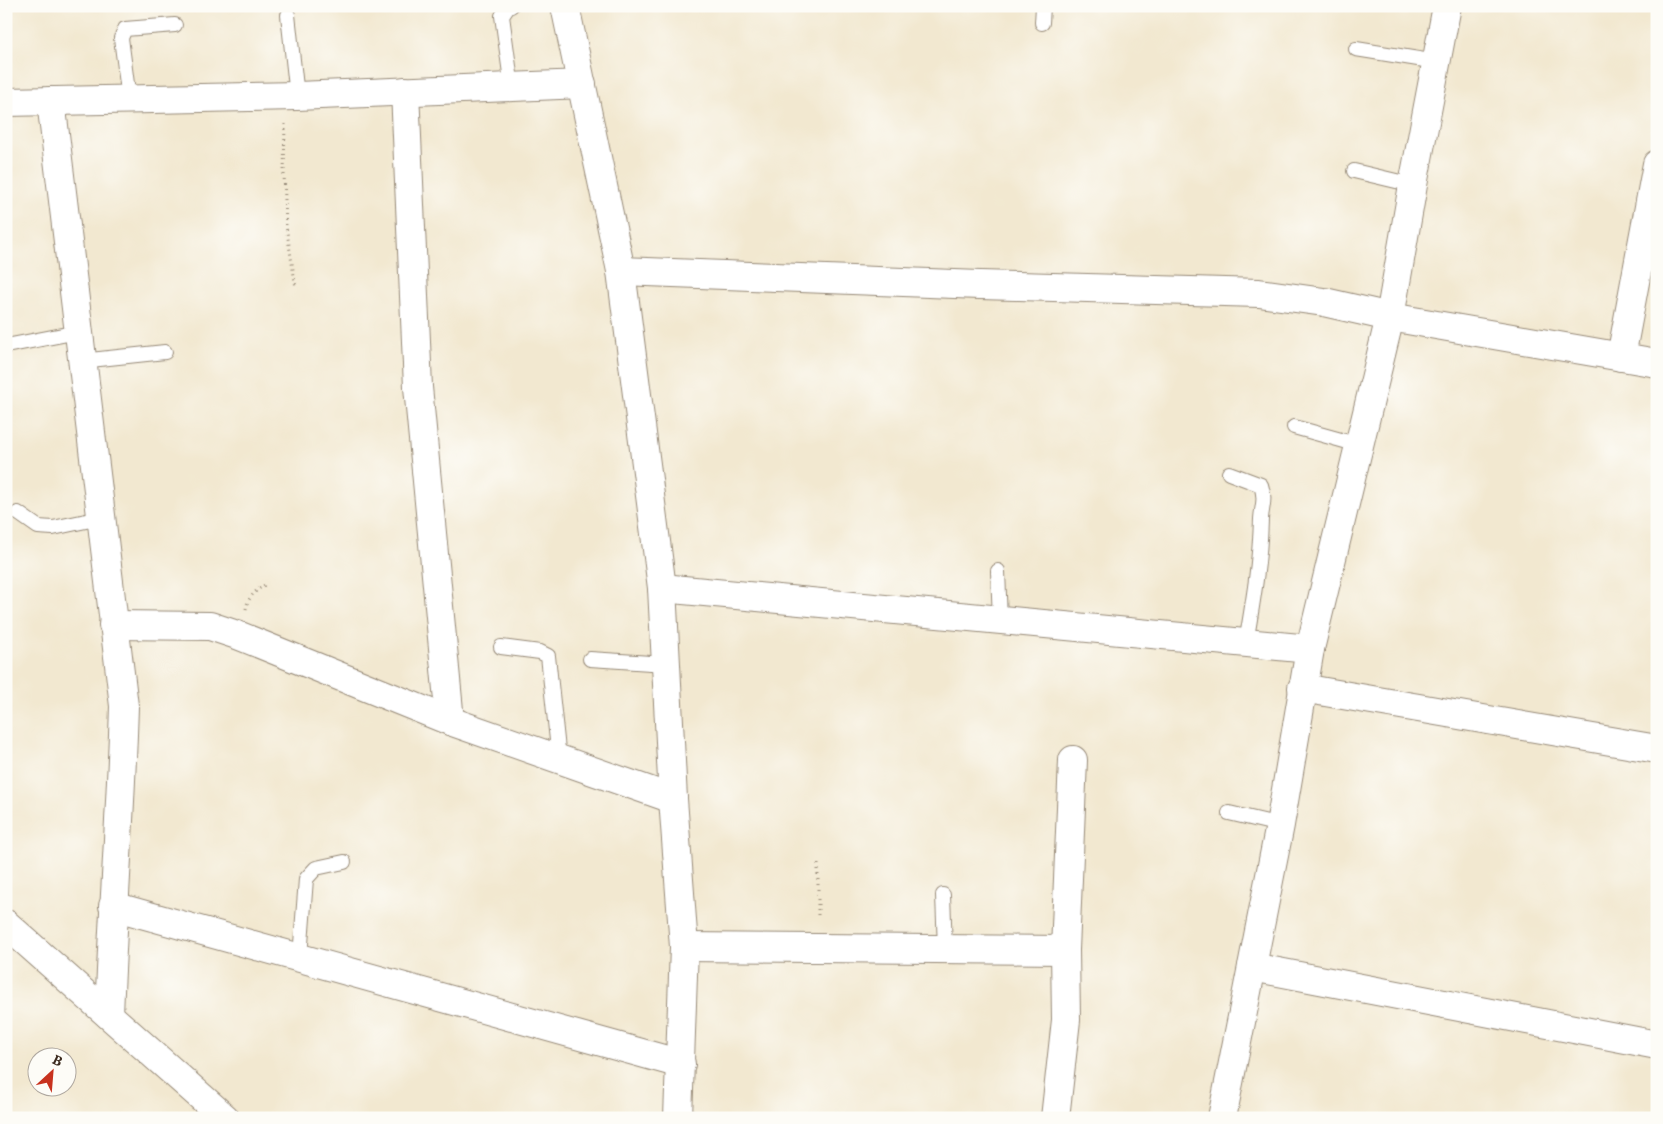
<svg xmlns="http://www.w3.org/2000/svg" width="1663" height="1124" font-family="Vollkorn,serif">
<rect width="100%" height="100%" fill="#fdfcf7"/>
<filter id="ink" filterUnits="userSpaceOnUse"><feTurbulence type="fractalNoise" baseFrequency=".02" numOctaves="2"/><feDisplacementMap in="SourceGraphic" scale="10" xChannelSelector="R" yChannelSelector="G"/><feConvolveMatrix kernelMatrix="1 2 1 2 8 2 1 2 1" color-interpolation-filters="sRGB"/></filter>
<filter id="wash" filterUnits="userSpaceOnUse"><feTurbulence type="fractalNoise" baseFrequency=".0096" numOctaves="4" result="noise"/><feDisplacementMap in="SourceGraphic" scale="20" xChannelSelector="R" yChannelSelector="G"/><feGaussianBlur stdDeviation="1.12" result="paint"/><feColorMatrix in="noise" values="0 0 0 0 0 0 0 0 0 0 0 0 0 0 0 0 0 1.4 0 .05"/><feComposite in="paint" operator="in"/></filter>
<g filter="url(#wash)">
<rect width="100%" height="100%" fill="#f2e8d0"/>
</g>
<g filter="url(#ink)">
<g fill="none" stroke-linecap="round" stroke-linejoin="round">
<g stroke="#968977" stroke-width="16">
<g id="lane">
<polyline points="511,6 508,7 502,16 512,88"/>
<polyline points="288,15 297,96"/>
<polyline points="1042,23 1043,6"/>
<polyline points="1356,49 1437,62"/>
<polyline points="129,99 121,38 125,29 175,25"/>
<polyline points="1354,171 1413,185"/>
<polyline points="6,346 78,332"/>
<polyline points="81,361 165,352"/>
<polyline points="1294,427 1359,445"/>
<path d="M1229 473 1261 485C1266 501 1262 504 1261 519 1260 561 1253 602 1246 643"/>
<polyline points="18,513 38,527 53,528 100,518"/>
<polyline points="998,571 1000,620"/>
<polyline points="501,647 540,652 548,656 559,759"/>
<polyline points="590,659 666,664"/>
<polyline points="1229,813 1280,825"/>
<polyline points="943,895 945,949"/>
<polyline points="300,957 306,879 316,868 344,862"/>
</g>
</g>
<g stroke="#968977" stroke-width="30">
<g id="street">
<polyline points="565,6 621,271 662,588 673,799 684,947 678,1118"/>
<polyline points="405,91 418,387 450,721"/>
<path d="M51 101 124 706C121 809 113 912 109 1015"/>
<polyline points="6,102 297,96 582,84"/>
<polyline points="621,271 980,285 1259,293 1324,302 1390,317 1657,363"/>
<polyline points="1621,357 1657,164"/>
<polyline points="662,588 1310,649"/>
<polyline points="113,625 210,626 240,636 450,721 673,799"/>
<polyline points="1302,688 1657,749"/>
<polyline points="113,906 681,1064"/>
<polyline points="6,924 225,1118"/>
<polyline points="684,947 1065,950"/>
<polyline points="1252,967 1657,1045"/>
<polyline points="1055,1118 1066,1020 1065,950 1073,760"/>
<polyline points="1222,1118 1280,825 1310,649 1390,317 1413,185 1447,6"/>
</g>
</g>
<g stroke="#968977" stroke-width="3" stroke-dasharray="1 4" stroke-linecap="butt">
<polyline points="1188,9 1188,6"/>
<polyline points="285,124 284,173 286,226 296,288"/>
<path d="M246 609C248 596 257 590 266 584"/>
<polyline points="818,864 818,919"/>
</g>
<use href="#lane" stroke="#fff" stroke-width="14"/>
<use href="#street" stroke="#fff" stroke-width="28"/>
</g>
</g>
<rect width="1663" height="1124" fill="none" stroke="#fdfcf7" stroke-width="25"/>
<g transform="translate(52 1072) rotate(26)"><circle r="24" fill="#fdfcf7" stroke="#afa8a0"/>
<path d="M0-4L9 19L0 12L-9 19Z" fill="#c8321e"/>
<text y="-8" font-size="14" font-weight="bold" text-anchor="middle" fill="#3b2a1e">B</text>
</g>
</svg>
